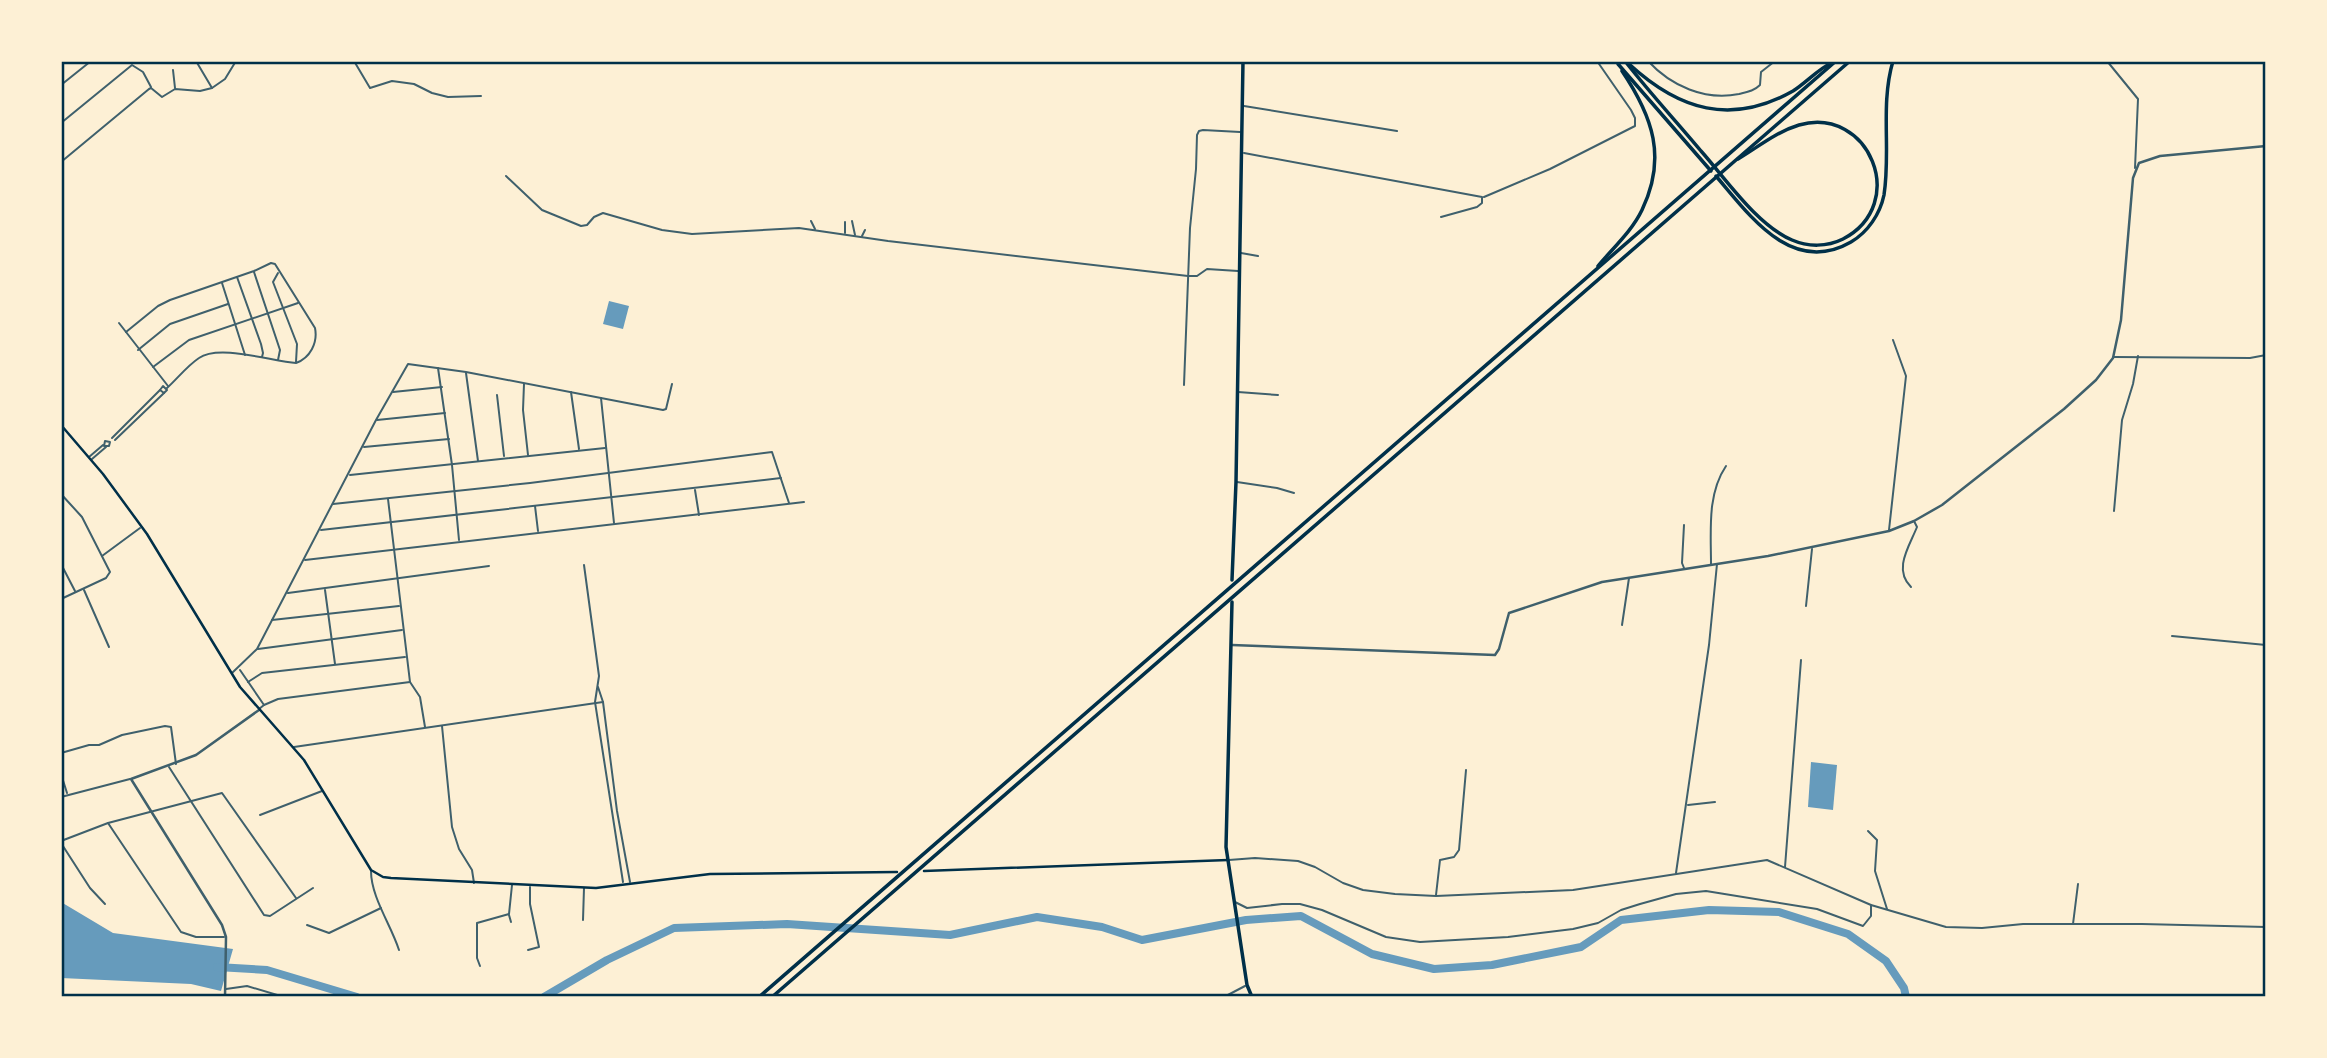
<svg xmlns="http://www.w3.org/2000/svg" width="2327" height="1058" font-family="'Roboto Serif',serif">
<rect width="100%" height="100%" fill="#fdf0d5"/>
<g fill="#669bbc">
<polygon points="609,301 629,306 623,329 603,324"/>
<polygon points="1811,762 1837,765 1833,810 1808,807"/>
<polygon points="61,902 113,933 233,949 221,991 191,984 61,978"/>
</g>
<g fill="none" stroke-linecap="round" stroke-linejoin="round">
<g stroke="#669bbc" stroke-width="8">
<polyline points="217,967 267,970 357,997"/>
<polyline points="544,997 607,960 674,928 787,924 950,935 1037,917 1102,927 1142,940 1246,920 1301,916 1372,954 1434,969 1492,965 1581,947 1621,920 1709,910 1779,912 1848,934 1886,961 1904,988 1906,997"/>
</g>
<g stroke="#3f606c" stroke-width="2">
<polyline points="196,61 212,88"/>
<polyline points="354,61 370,88 392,81 414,84 432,93 448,97 481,96"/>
<path d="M1648 61C1671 86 1705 101 1739 94 1747 92 1754 91 1760 85L1761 72 1775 61"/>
<polyline points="2107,61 2138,99 2135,168"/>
<polyline points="173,70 175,88"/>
<polyline points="61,85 91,61"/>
<polyline points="1244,106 1397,131"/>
<polyline points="61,123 132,65 143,72 151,87"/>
<polyline points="1244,153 1482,197 1482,203 1477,207 1441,217"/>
<polyline points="61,162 149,89 151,88 162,97 175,89 200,91 212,88 225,79 236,61"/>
<polyline points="506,176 542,210 581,226 587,225 594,217 603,213 662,230 692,234 799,228 888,241 1188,276 1197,276 1207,269 1238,271"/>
<polyline points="1484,197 1550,169 1635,126 1635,118 1631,110 1597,61"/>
<polyline points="811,221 815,229"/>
<polyline points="852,221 855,235"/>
<polyline points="845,222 845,233"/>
<polyline points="862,236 865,230"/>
<polyline points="1241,253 1258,256"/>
<polyline points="254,272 280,350 278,360"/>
<polyline points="278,273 273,282 297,344 296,362"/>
<polyline points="237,277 261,344 263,353 262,357"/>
<polyline points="222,283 245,355"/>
<polyline points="119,323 168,386"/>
<path d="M126 332 158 306 170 300 254 271 271 263 275 264 315 328C318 343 310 358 296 363 271 361 219 344 199 358 187 366 177 379 167 388"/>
<polyline points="138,350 170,324 228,304"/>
<polyline points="2114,357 2250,358 2266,355"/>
<polyline points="153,367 189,340 298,303"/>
<polyline points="438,368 452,465 459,540"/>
<polyline points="466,373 478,461"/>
<polyline points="524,384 523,410 528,455"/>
<polyline points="1184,385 1190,228 1196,169 1197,135 1199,131 1203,130 1240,132"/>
<polygon points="163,386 167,390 164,393 160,390"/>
<polyline points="393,392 442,387"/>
<polyline points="571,392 579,449"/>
<polyline points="1238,392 1278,395"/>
<polyline points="497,395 504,456"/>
<polyline points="601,398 614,523"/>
<polyline points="377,420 445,413"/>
<polyline points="112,438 160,390"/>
<polyline points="115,440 164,393"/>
<polygon points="105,441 110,442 109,446 104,446"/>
<polyline points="364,447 449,439"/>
<polyline points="89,457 103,445"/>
<polyline points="92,459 106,447"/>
<polyline points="350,475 605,448"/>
<polyline points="1237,482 1277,488 1294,493"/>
<polyline points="695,490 699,515"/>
<polyline points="61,494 82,517 110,572 106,578 61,599"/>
<polyline points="388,499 410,682 420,697 425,727"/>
<polyline points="333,504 530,483 772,452 789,503"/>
<polyline points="535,506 538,531"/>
<polyline points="2114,511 2122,420 2133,384 2138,356"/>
<polyline points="321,530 781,478"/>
<polyline points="1889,530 1906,376 1893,340"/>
<polyline points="102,556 140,528"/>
<polyline points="305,560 804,502"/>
<polyline points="61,564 75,591"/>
<path d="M1711 564C1711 531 1707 494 1726 466"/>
<polyline points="584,565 599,676 595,702 623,882"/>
<polyline points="1684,568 1682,563 1684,525"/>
<path d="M1911 587C1893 569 1909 547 1917 527L1914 521"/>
<polyline points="84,590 109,647"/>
<polyline points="325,590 335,664"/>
<polyline points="288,593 489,566"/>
<polyline points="1806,606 1812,549"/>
<polyline points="272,620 399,606"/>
<polyline points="1622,625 1629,578"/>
<polyline points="2172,636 2266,645"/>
<polyline points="258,649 402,630"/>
<polyline points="240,670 264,705"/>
<polyline points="232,673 257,649 376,420 408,364 466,372 663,410 666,409 672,384"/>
<polyline points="248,682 262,673 405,657"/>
<polyline points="598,687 603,702 617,811 630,882"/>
<polyline points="259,709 264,705 278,699 410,682"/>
<polyline points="442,726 452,827 459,849 472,870 474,883"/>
<polyline points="294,747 603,702"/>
<polyline points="61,753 89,745 99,745 122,735 165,726 171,727 176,764"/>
<polyline points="169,767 264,915 270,916 313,888"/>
<polyline points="61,774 67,793"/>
<polyline points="61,797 130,779"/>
<polyline points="1688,805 1715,802"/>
<polyline points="260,815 322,791"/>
<polyline points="108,823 181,932 196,937 224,937"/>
<polyline points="1868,831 1877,840 1875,871 1887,909"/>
<polyline points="61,841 108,823 222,793 296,898"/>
<polyline points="61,843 90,888 105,904"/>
<polyline points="1229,860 1255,858 1298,861 1315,867 1343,883 1363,890 1395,894 1436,896 1573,890 1767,860 1871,905 1946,927 1982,928 2023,924 2142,924 2266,927"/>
<polyline points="1785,867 1801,660"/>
<path d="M371 871C371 897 391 925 399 950"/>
<polyline points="1676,873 1709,645 1717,564"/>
<polyline points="1436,895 1440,860 1454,857 1459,850 1466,770"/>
<polyline points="1235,902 1247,908 1282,904 1300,904 1322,910 1386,937 1420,942 1508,937 1573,929 1598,923 1621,910 1640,904 1676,894 1706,891 1817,909 1863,926 1871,916 1871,905"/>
<polyline points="509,915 511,922"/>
<polyline points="583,920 584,888"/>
<polyline points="2073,924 2078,884"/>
<polyline points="307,925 329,933 381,908"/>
<polyline points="528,950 539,947 530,904 530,887"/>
<polyline points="480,966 477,958 477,923 509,914 512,885"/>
<polyline points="226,989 247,986 284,997"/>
<polyline points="1224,997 1245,986"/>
</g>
<g stroke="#3f606c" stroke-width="2.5">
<polyline points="1232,645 1495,655 1499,649 1509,613 1602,582 1768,556 1889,531 1914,521 1942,505 2064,409 2096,380 2113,358 2121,320 2133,178 2139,163 2160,156 2266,146"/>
<polyline points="225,997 226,937 222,925 131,779 196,755 259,710"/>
</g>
<g stroke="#003049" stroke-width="2.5">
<polyline points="61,425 103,474 147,534 240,687 304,760 371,870 383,877 391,878 596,888 710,874 897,872"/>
<polyline points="924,871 1228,860"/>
</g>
<g stroke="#003049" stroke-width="3.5">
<polyline points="1232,580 1236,482 1243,61"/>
<polyline points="1232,602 1226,847 1247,985 1252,997"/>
</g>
<g stroke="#003049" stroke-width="3.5">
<path d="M1625 61C1649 92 1676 121 1701 151 1726 179 1757 225 1792 240 1808 247 1827 247 1843 239 1910 204 1869 105 1799 125 1776 132 1758 147 1738 159"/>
<polyline points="1618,64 1711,171"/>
<path d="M1629 64C1679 110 1731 126 1793 91 1807 82 1818 69 1833 62"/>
<path d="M1716 176C1750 216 1792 276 1851 242 1868 232 1880 214 1884 195 1891 150 1880 105 1893 61"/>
<path d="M1598 266C1613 248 1632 231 1642 210 1667 158 1653 117 1622 71"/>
<polyline points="759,997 1836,61"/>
<polyline points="772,997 1850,61"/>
</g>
</g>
<rect width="2327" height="1058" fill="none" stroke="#fdf0d5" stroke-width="126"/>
<rect x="63" y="63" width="2201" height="932" fill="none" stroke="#003049" stroke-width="2.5"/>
</svg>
